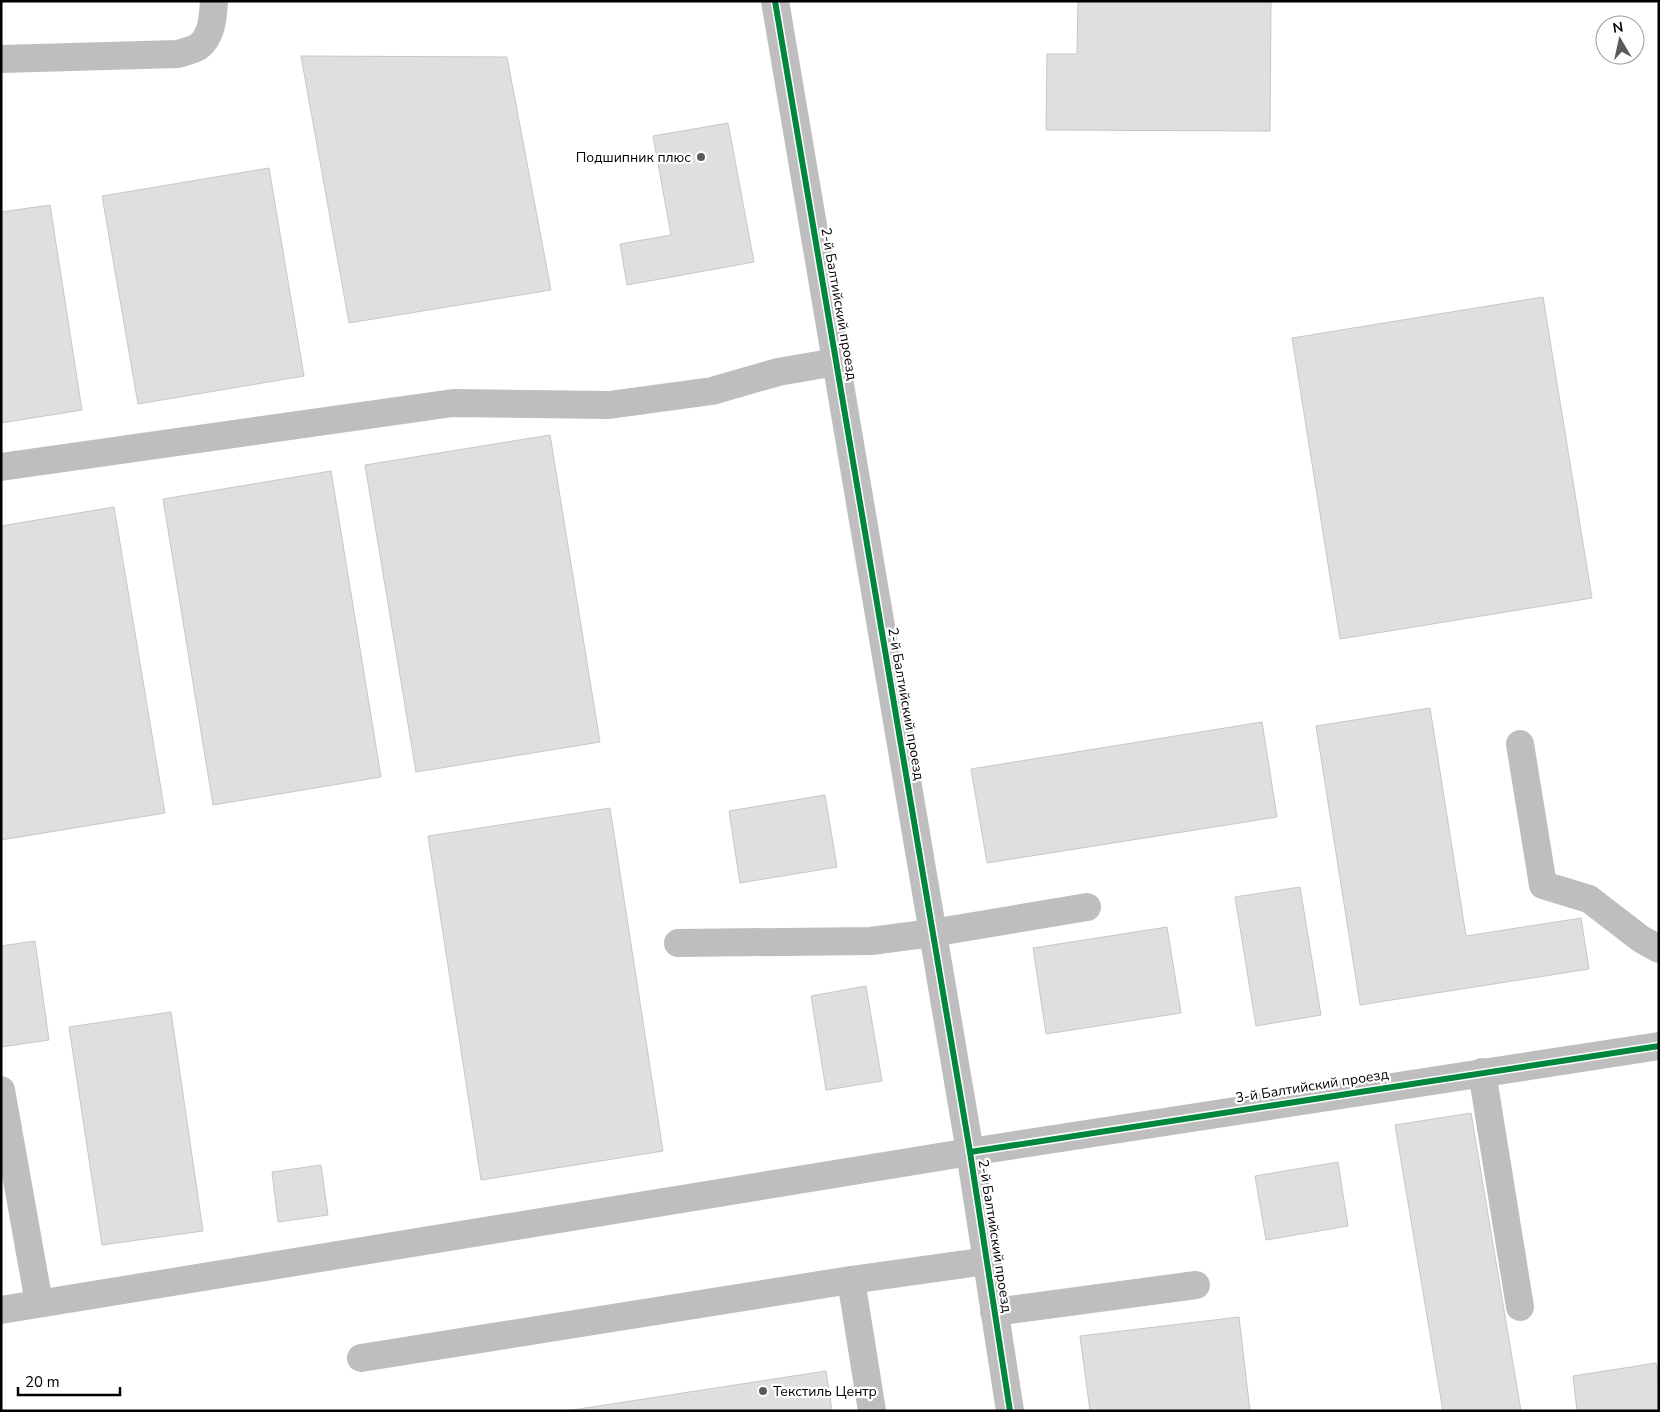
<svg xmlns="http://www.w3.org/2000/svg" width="1660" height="1412" font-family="'Nunito Sans',sans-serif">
<rect width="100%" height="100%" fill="#fff"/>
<g fill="#dfdfdf" stroke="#c7c7c7">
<polygon points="1078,1 1271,1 1270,131 1046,130 1047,54 1077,54"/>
<polygon points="301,56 507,57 551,290 349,323"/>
<polygon points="728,123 754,262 627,285 620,244 671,235 653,136"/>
<polygon points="269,168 304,376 138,404 102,196"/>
<polygon points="50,205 82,410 1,423 1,212"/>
<polygon points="1543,297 1592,598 1340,639 1292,338"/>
<polygon points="550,435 600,742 416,772 365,465"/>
<polygon points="331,471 381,777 213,805 163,499"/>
<polygon points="114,507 165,813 1,840 1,526"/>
<polygon points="1430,708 1466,936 1581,918 1589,969 1360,1005 1316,726"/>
<polygon points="1262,722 1277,817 987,863 971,769"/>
<polygon points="825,795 837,867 740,883 729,811"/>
<polygon points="610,808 663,1151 481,1180 428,836"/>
<polygon points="1300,887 1321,1015 1256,1026 1235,897"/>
<polygon points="1167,927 1181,1013 1046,1034 1033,948"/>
<polygon points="35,941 49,1040 1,1047 1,946"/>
<polygon points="866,986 882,1081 826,1090 811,996"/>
<polygon points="171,1012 203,1231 102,1245 69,1027"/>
<polygon points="1471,1113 1521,1411 1443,1411 1395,1125"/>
<polygon points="1338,1162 1348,1226 1266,1240 1255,1176"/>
<polygon points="321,1165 328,1215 278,1222 272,1172"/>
<polygon points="1239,1317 1250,1411 1090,1411 1080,1336"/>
<polygon points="1656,1363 1659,1386 1659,1411 1577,1411 1573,1376"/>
<polygon points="826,1371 832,1411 566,1411"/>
</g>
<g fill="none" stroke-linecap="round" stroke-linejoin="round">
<g stroke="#bebebe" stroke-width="28">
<polyline points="775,1 970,1152 1010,1411"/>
<path d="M1 59 178 54C184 52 192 50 198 47 212 37 213 17 214 1"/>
<polyline points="1,467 453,403 609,405 712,391 778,372 836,362"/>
<polyline points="1520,744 1543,885 1589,899 1641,939 1659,949"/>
<polyline points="678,943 871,941 932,933 1087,907"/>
<polyline points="1482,1072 1520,1307"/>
<polyline points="1,1090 39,1303"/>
<polyline points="851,1280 872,1411"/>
<polyline points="1,1310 970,1152 1659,1046"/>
<polyline points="994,1312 1196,1285"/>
<polyline points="361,1358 851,1280 987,1261"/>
</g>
<g stroke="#fff" stroke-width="9">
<g id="cycleway">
<polyline points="775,1 970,1152 1010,1411"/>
<polyline points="970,1152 1659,1046"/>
</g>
</g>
<use href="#cycleway" stroke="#00873e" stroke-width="6"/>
</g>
<g fill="#595959" stroke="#fff" stroke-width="2">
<circle cx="701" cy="157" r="5"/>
<circle cx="763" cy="1391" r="5"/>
</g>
<g text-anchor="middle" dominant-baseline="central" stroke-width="4.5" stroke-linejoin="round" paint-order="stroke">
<g font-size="14" fill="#000" stroke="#fff" text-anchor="end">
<text x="691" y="157">Подшипник плюс</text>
<text x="773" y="1391" text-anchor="start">Текстиль Центр</text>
</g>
<g font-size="14" fill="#000" stroke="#fff">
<text transform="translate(839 304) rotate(80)">2-й Балтийский проезд</text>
<text transform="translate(906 704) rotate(80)">2-й Балтийский проезд</text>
<text transform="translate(1312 1086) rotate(-9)">3-й Балтийский проезд</text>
<text transform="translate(995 1236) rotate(81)">2-й Балтийский проезд</text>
</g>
</g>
<rect width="1660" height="1412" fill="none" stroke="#000000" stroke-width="5"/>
<g transform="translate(1620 40) rotate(351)"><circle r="24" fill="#ffffff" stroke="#999999"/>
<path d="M0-4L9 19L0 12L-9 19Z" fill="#595959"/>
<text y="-8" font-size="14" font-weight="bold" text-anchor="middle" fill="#000000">N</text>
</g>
<path d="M18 1387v8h102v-8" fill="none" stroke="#000000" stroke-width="2.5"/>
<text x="25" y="1387" font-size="15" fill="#000000" stroke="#ffffff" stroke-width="4" paint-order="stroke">20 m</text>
</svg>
